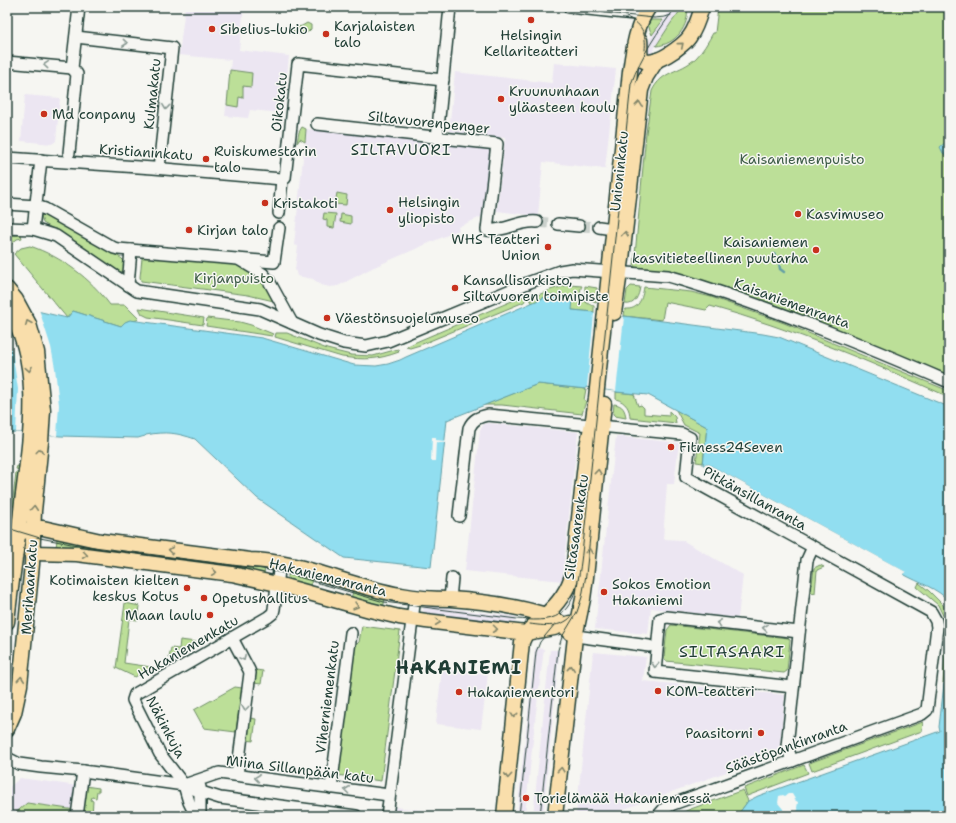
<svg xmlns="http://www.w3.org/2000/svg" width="956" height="823" font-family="'Shantell Sans',sans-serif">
<rect width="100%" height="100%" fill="#f6f6f2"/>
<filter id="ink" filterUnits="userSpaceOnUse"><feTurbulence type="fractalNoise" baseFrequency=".025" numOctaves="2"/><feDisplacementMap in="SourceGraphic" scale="8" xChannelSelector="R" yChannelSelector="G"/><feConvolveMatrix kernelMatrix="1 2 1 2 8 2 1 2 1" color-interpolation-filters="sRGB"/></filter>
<g filter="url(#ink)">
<g fill="#ece6f2">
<polygon points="185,7 244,7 239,50 289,56 283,113 250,110 248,118 225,116 231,60 179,55"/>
<polygon points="673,7 683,7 671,23 656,46 647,60 638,82 632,89 635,68 652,35"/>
<polygon points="554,63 616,69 605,169 543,162 538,216 497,211 505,138 449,131 455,72 552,83"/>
<polygon points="25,95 60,98 56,141 52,144 21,141"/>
<polygon points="306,129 492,149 487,191 485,191 481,217 458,227 459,230 372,268 338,286 330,287 321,285 313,279 297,276 295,269 298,246 294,245"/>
<polygon points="488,423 578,432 562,581 465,571 480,430 484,424"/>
<polygon points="616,436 679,443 674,484 667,484 663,539 682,540 743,575 738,618 651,608 648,634 595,629"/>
<polygon points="424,605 516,617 515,625 423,614"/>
<polygon points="535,648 544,649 536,712 525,815 517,813"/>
<polygon points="550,650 559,650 559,656 543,816 533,816"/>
<polygon points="593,652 646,657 643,681 785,695 779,753 605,816 576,816"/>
<polygon points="442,668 488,674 481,729 436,724"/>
<polygon points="20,778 78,786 76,810 27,803 12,816 7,816 7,789"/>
<polygon points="395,807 470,816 393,816"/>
</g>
<g fill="#bcdf98" stroke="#6e8e66">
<path d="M683 7H687C690 26 675 45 656 46L671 23Z"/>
<path d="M718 7H949V376L850 334 775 305 660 270 634 267 646 133 652 91C662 70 680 73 696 58 703 51 708 42 713 33H715Z"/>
<polygon points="648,20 663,20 652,35 647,22"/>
<path d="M307 23 311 25V29C306 35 299 35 293 32L294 28 302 26Z"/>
<polygon points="230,70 252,73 251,87 243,86 243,98 239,97 238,107 227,105"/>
<polygon points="302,127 306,129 305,142 300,139 297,143 299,132"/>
<polygon points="337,193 347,195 346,205 335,204"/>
<polygon points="324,213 336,214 334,228 327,227 327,220 323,219"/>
<path d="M45 214 121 258 124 261V271L118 272C92 256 69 237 43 223L41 216Z"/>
<polygon points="341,214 351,216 351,224 340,222"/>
<polygon points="21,235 22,238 17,239 7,248 7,236"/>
<path d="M30 246C62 257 90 278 110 305H125L139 319C132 323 129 317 121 326L73 311 67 318 14 254 21 248Z"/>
<polygon points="147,257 241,263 262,276 278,302 248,295 141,281 140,277 142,258"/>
<path d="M569 285 582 286C577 295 585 304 594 306V312L571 310 573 298 550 295 532 303 530 299 533 297 553 289Z"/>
<path d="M585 286 597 288 596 302C588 299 584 295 585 286Z"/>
<path d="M631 286 640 287C639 295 635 306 625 304L627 290Z"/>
<path d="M644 287 691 292 711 297 784 323 949 391V397C871 362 792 329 710 306L706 310 665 302 662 320 624 316 625 309C639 310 642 299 644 287Z"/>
<polygon points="526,295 528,296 524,302 420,345 410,348 406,347 416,342"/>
<polygon points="139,308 204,318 203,325 148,317 142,314"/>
<polygon points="207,318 240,322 251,325 273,334 272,336 206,326"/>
<path d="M276 333H287L327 349 351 355 373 356 398 349 399 352C377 360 365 360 342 357L275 337Z"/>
<polygon points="538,384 586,389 584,400 586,401 582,414 502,405 484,405"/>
<path d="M616 392 634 394 638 406 641 405 644 408V414L669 416V411L675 417 676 423 630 418C630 409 626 402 616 399Z"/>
<path d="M614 404C623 405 625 410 626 418L615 416 613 414Z"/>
<polygon points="676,410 707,427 703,463 696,462 700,433 684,425"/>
<polygon points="17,466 21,467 16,507 12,506 16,472 19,472 20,470 16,469"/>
<polygon points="57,539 96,545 265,567 264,575 56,548"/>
<polygon points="820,565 824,567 817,570 815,593 811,592 814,568"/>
<polygon points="289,572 312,579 310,587 287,580"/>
<polygon points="919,583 929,591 943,605 949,617 949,668 943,683 947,624 938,605 917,587"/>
<polygon points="353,591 385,599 383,608 351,599"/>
<polygon points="125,603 140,606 138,620 129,619 124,663 151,667 151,668 135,677 116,668"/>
<polygon points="671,625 788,638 790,640 787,671 784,673 666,661 664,658 667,630"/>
<polygon points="362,626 400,631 381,781 336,775 353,648 359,642"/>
<polygon points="180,640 196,642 169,658 171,648 179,649"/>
<polygon points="256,670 263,671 261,684 254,683"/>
<polygon points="235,687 242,688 236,732 204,728 194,710"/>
<polygon points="250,718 256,719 253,741 247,740"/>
<polygon points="923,722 922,731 812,771 809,763"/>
<polygon points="804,765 808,773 747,796 744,788"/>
<polygon points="85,786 99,788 99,791 97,791 96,798 92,797 91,800 93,801 92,816 81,816"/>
<polygon points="743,790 748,801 737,816 676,816 688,810"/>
<polygon points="27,803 76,810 75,816 12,816"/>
</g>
<g fill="#91def0" stroke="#639ea5">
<polygon points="945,143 949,143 949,157 943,153 940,147"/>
<path d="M550 295 573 298 572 310 594 312V314L621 317H624V316L763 334 779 337 949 407V601C937 588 919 583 903 574L905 572 706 463 704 465H703L707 427 648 395 616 392V391L589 388 586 387V389L538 384 447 420 431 567 344 558 257 498 195 439C178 433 165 431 146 435L145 436 138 438 60 436 16 432 7 433V304L67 318 73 311 121 326 125 322 130 320 262 338 354 365 376 366 388 364 400 360 406 357Z"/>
<polygon points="949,678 949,816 737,816 748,801 758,796 940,731 939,727 944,684"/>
</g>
<g fill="#f6f6f2">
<polygon points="7,302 39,309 43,322 51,347 55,368 59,405 57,436 16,432 18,389 12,351 7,337"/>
<polygon points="594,314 624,317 616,391 587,387"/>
<polygon points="432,437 436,437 436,440 444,441 444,443 436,442 435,461 431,461"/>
<polygon points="706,463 906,572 903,574 901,573 902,573 704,465"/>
<polygon points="788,794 792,794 795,799 793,799 798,802 797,808 798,813 795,816 784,816 783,809 778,803 779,796 783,795 785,796"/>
</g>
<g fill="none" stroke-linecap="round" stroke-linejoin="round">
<polyline stroke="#639ea5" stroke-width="2.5" points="774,254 779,262 780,269 784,272"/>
<g stroke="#cbd1cc" stroke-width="11" stroke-dasharray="11 5.5" stroke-linecap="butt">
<polyline points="537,222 558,224"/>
<polyline points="579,226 599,227"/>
</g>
<g stroke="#1f3d34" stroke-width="14">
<g id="minor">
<polyline points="569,7 644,15"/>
<polyline points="76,37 172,48 159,168"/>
<polyline points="7,62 72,68"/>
<path d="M317 124 497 144 487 230C505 232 519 220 537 222"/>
<polyline points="437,138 450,7"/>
<polyline points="69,153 77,74 72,68 79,7"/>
<polyline points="7,158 153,168 282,179"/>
<polyline points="7,204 36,206 45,209 114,248 118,249 274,262 279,228"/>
<polyline points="279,213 282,179 285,178 298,64 443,80"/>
<polyline points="558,224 579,226"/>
<polyline points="599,227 613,229"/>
<path d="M7 228 33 229 56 236 137 291 260 309 319 335 344 343 366 346 388 341 530 282 560 271 572 269 668 276 682 280C773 308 861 344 949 382"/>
<polyline points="33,229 41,160"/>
<polyline points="240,260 263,274 269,281 292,323"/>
<polyline points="128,285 131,250"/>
<path d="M459 516 469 428C473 419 479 417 488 415L682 434 690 438 686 477 931 612 936 621 937 627 927 710 922 714 673 804 664 809 658 816"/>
<polyline points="450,599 452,578"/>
<polyline points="583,637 649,646"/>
<polyline points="232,638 249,670 250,673 237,775"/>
<polyline points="793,687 655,672 660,619 667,617 799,632"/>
<polyline points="7,758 19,764 41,767 83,771 184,785 201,792 220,798 356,816"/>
<polyline points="792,761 787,746 807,560 813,547"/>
<polyline points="184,785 219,773 389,795"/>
<polyline points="200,787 200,816"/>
<polyline points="331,788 351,633"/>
<polyline points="77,816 83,771"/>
<polyline points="196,816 189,802 184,785 160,754 133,700 135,694 268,617 273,613 274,609 280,563"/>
<polyline points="387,816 415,597"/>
</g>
</g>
<g stroke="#1f3d34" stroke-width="17">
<g id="major">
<path d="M640 40C641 45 639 55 642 59 651 70 685 45 690 36 696 28 699 17 702 7"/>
<polyline points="7,289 16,300 29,324 37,352 43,410 41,442 34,511 32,564 20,685 14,713 7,729"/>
<path d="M7 307C44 362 30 440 22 502 18 542 11 582 7 622"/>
<polyline points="614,313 622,259 641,90 646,77 657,60"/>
<path d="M18 534 33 528H43L101 541 250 560C302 561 350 587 401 595 417 598 433 599 450 599 481 601 516 606 546 615 558 619 566 628 575 637"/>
<polyline points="33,553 77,554 232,574 277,584 370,610 399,617 426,621 526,633 554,628 570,623"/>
<path d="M504 816 522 642C526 631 535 624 544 616 557 605 569 589 573 572L587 446 593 419 596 398 630 72C633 51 636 25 649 7"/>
<polyline points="555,816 575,637 583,599 586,577 604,404"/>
</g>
</g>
<use href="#minor" stroke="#f6f6f2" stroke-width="11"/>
<use href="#major" stroke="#f9deab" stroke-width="14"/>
<g stroke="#1f3d34" stroke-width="1">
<polyline points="546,7 654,18 665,17 671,15"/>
<path d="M626 17C641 22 647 34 645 50"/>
<path d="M7 528 40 538 71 544 263 569 288 574 384 602 517 619C531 620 548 622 560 614 580 602 581 557 584 536L631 84C641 56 658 31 676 7"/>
<path d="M530 624C544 626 561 628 571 617"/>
<polyline points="519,816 536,652 540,642 555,624"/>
<polyline points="540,816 558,650 562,637 577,612 582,597 586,575 591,527"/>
</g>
</g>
<defs><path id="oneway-chevron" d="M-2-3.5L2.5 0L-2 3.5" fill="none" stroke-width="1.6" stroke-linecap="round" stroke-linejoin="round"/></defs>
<g stroke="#8a9a93">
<use href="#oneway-chevron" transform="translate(125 43) rotate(6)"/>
<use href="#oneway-chevron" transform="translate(46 65) rotate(-175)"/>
<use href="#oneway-chevron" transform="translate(166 107) rotate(96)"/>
<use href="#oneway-chevron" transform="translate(719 623) rotate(-174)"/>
<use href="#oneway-chevron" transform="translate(765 628) rotate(-174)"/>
<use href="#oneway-chevron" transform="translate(243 658) rotate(62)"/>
<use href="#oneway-chevron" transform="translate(655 665) rotate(96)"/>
<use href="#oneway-chevron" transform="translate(245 708) rotate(97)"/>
<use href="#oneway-chevron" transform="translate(257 778) rotate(-172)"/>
<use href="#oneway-chevron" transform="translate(347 790) rotate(-173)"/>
</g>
<g stroke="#81856a">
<use href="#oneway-chevron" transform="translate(681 45) rotate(-40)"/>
<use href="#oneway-chevron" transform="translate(639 104) rotate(-84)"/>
<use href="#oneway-chevron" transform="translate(625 234) rotate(-84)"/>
<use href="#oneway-chevron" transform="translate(28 323) rotate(-113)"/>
<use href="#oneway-chevron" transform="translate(29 369) rotate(80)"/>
<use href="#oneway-chevron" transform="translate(40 451) rotate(-83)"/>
<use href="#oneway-chevron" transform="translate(598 472) rotate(-84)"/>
<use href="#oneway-chevron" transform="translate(34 508) rotate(-86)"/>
<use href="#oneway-chevron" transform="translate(171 550) rotate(-173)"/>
<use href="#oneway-chevron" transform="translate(589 551) rotate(-83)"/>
<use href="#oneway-chevron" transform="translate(85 555) rotate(7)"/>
<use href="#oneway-chevron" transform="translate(214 572) rotate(8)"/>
<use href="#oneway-chevron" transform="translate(356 606) rotate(16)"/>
<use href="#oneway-chevron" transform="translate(438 622) rotate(7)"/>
<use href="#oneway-chevron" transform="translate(495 629) rotate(7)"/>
<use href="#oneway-chevron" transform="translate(571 668) rotate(-84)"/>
<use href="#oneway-chevron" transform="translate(21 679) rotate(-85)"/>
<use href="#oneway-chevron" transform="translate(514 715) rotate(96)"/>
<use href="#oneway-chevron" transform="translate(561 770) rotate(-84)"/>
<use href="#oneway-chevron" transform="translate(508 776) rotate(95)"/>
</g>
</g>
<g fill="#c8321e" stroke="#f6f6f2" stroke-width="1.5">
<circle cx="531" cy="20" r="4"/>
<circle cx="212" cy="29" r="4"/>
<circle cx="326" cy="34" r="4"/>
<circle cx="501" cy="99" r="4"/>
<circle cx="44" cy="114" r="4"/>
<circle cx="206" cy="159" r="4"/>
<circle cx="265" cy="203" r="4"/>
<circle cx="390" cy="210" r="4"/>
<circle cx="798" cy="214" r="4"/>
<circle cx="189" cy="230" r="4"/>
<circle cx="548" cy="247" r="4"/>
<circle cx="816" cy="250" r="4"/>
<circle cx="455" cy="288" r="4"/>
<circle cx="327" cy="318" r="4"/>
<circle cx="671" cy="447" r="4"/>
<circle cx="187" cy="588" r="4"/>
<circle cx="604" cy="592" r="4"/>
<circle cx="204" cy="598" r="4"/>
<circle cx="210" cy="615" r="4"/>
<circle cx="658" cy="691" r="4"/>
<circle cx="459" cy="692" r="4"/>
<circle cx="761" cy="733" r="4"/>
<circle cx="526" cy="798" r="4"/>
</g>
<g text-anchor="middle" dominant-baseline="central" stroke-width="3" stroke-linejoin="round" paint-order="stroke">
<g font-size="14" fill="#1f3d34" stroke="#f6f6f2" text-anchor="start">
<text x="334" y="26">Karjalaisten<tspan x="334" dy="16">talo</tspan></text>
<text x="220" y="29">Sibelius-lukio</text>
<text x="531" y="35" text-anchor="middle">Helsingin<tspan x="531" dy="16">Kellariteatteri</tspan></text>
<text x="509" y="91">Kruununhaan<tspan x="509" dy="16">yläasteen koulu</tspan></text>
<text x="52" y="114">Md conpany</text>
<text x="214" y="151">Ruiskumestarin<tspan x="214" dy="16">talo</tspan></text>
<text x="398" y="202">Helsingin<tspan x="398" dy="16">yliopisto</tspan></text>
<text x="273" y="203">Kristakoti</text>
<text x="806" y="214">Kasvimuseo</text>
<text x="197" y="230">Kirjan talo</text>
<text x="540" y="239" text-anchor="end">WHS Teatteri<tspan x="540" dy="16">Union</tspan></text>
<text x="808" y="242" text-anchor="end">Kaisaniemen<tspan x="808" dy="16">kasvitieteellinen puutarha</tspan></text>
<text x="463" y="280">Kansallisarkisto,<tspan x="463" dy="16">Siltavuoren toimipiste</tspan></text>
<text x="335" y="318">Väestönsuojelumuseo</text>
<text x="679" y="447">Fitness24Seven</text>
<text x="179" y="580" text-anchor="end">Kotimaisten kielten<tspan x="179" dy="16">keskus Kotus</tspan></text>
<text x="612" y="584">Sokos Emotion<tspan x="612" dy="16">Hakaniemi</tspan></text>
<text x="212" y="598">Opetushallitus</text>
<text x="202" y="615" text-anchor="end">Maan laulu</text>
<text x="666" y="691">KOM-teatteri</text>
<text x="467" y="692">Hakaniementori</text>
<text x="753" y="733" text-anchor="end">Paasitorni</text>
<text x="534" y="798">Torielämää Hakaniemessä</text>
</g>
<g font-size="14" fill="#1f3d34" stroke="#f6f6f2">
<text transform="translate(152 94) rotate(-84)">Kulmakatu</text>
<text transform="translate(279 102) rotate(-84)">Oikokatu</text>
<text transform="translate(429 122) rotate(6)">Siltavuorenpenger</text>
<text transform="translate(146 152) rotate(4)">Kristianinkatu</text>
<text transform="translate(619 171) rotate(-84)">Unioninkatu</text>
<text transform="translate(792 303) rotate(20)">Kaisaniemenranta</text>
<text transform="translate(755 498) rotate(29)">Pitkänsillanranta</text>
<text transform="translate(576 527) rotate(-82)">Siltasaarenkatu</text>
<text transform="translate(328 577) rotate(14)">Hakaniemenranta</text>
<text transform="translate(29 587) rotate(-86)">Merihaankatu</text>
<text transform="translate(188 647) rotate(-30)">Hakaniemenkatu</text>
<text transform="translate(327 697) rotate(-83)">Viherniemenkatu</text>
<text transform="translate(166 727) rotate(62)">Näkinkuja</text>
<text transform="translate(786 747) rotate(-20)">Säästöpankinranta</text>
<text transform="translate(300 769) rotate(7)">Miina Sillanpään katu</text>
</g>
<g font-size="14" fill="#3e5d48" stroke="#f6f6f2">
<text x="802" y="159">Kaisaniemenpuisto</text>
<text x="234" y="278">Kirjanpuisto</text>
</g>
<g font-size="15" letter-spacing="1" fill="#1f3d34" stroke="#f6f6f2">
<text x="401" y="150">SILTAVUORI</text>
</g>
<g font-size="16" letter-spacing="1" fill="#1f3d34" stroke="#f6f6f2">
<text x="732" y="651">SILTASAARI</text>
</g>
<g font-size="18" font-weight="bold" letter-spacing="1" fill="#1f3d34" stroke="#f6f6f2">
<text x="459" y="668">HAKANIEMI</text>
</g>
</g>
<rect width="956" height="823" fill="none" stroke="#f6f6f2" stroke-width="24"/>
<rect x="12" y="12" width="932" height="799" fill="none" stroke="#1f3d34" stroke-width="1.5" filter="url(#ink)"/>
</svg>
